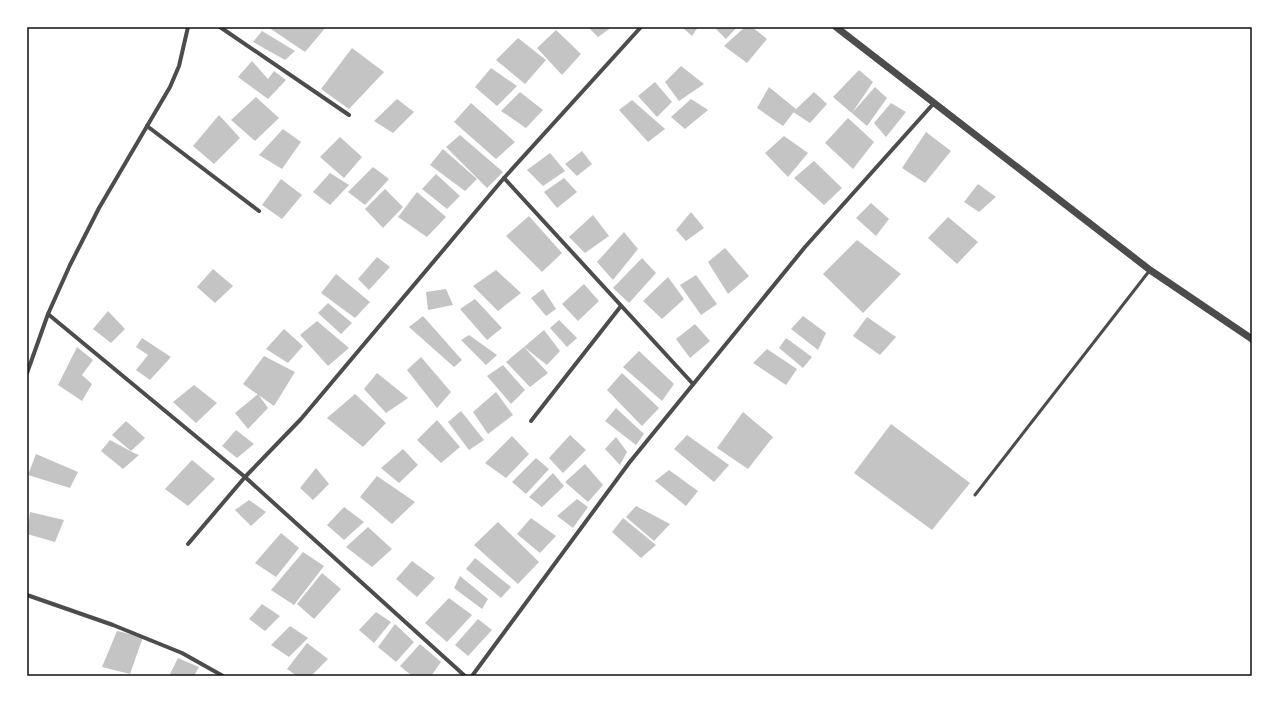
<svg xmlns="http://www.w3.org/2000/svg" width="1279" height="703" font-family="Inter,sans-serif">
<rect width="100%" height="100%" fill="#fff"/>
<g fill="#c4c4c4">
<polygon points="268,27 326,27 305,52"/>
<polygon points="588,27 612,27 598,37"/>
<polygon points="682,27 698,27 692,36"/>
<polygon points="714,27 737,27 726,39"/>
<polygon points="745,27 752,27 767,39 747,63 724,46"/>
<polygon points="556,30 581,54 562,75 537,48"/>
<polygon points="262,31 295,51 285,60 253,42"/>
<polygon points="518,38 546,60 525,84 496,60"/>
<polygon points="352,48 384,72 349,109 321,89"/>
<polygon points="252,61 268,79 274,71 286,80 268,99 238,77"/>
<polygon points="681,66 704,84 679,101 665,82"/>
<polygon points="491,68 517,86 497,106 475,87"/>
<polygon points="859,70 873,82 852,113 875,87 887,98 867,126 833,97"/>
<polygon points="655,82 672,102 657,117 638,96"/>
<polygon points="769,87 796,109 783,126 757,108"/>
<polygon points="520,92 543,110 526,128 501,111"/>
<polygon points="814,92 827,104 810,123 793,112"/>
<polygon points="256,97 279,118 255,141 231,120"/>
<polygon points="397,99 414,112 393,133 374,121"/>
<polygon points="691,99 708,110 685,129 671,117"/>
<polygon points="632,100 665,129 648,142 619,110"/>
<polygon points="471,103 515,142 496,159 454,122"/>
<polygon points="891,103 906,112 886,137 874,123"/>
<polygon points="219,115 240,138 214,164 193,146"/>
<polygon points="848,118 874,142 853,169 825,143"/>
<polygon points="283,129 301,142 282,169 259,155"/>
<polygon points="926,132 951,151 925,183 902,168"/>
<polygon points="460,135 503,172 487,188 446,147"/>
<polygon points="784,136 808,153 788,177 765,153"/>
<polygon points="340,137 362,157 344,178 320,157"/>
<polygon points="443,149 477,179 465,191 430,165"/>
<polygon points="582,151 592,164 577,176 565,164"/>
<polygon points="550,153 565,171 543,186 527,170"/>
<polygon points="814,161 842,188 824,205 794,178"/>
<polygon points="373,167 389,179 365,205 348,192"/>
<polygon points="330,173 349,185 330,205 313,192"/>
<polygon points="436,174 460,196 447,209 422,189"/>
<polygon points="564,178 577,192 557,208 544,192"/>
<polygon points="281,179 302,195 282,219 262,205"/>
<polygon points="978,184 996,197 979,212 964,202"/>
<polygon points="385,189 403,207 383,228 365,209"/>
<polygon points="417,192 446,217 427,237 398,217"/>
<polygon points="871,203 889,219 876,236 856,218"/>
<polygon points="691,212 704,228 686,241 676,230"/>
<polygon points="593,215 609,236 585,253 569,237"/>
<polygon points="529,216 562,253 542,272 506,236"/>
<polygon points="948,217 978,242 957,264 928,238"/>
<polygon points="624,232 638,249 613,280 597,262"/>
<polygon points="857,240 901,274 863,313 823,274"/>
<polygon points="725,248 749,276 728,294 708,262"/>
<polygon points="377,257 390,267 369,290 358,279"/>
<polygon points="642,258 656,273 629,303 613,288"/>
<polygon points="213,269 233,286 215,303 197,287"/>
<polygon points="496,270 521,293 498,311 473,286"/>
<polygon points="336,274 370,302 355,318 321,293"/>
<polygon points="696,275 717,304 701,315 680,285"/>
<polygon points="668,277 684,299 662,319 643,301"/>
<polygon points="584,284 599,301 578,321 562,304"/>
<polygon points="446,289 453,305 428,310 426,292"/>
<polygon points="543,289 556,309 546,316 531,298"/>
<polygon points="475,299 502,328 487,340 460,309"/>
<polygon points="328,303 352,323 341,334 318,313"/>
<polygon points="108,311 125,329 111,343 93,329"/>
<polygon points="423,316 462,360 454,367 409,327"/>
<polygon points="803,316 826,333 818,350 791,329"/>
<polygon points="867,317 896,337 880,355 853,336"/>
<polygon points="559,320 577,338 567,347 550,328"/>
<polygon points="317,321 349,348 328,366 300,335"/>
<polygon points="695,324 710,341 690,358 676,339"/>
<polygon points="284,329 303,346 288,363 266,349"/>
<polygon points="544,330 560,351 547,365 524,347"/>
<polygon points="469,335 497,355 486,365 461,340"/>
<polygon points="142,338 171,357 150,380 136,370 148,355 136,347"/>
<polygon points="786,338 812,357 803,368 779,348"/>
<polygon points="77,347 93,360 82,375 92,384 82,401 58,385"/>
<polygon points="524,347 548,373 530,387 506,362"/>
<polygon points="767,349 797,369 786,385 753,363"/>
<polygon points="639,351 674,384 662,401 623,367"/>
<polygon points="264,356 295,372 274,406 243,384"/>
<polygon points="421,357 451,392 437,408 407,370"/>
<polygon points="503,365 525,390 511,404 487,376"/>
<polygon points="377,373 408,398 386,413 364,389"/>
<polygon points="622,373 659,408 642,426 607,390"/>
<polygon points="194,385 217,403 196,423 173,402"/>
<polygon points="496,392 513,415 488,434 473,412"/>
<polygon points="258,394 268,408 248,429 235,413"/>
<polygon points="355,394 386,423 363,447 327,418"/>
<polygon points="616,408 644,434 636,445 605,421"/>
<polygon points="461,411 484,440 469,450 448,422"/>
<polygon points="743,412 773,437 748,469 717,448"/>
<polygon points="437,420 460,447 441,463 417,440"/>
<polygon points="126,421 145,438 131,451 112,435"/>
<polygon points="891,424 970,483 932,530 854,473"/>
<polygon points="236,430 254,444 237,458 222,446"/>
<polygon points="570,435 586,450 563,473 549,458"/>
<polygon points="687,435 729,465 714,482 674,449"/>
<polygon points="512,436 529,454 506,478 485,463"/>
<polygon points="616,437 627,452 620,465 605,449"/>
<polygon points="110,440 134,453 139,455 123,469 101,451"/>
<polygon points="403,449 418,465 399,483 381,468"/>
<polygon points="36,454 78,472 70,488 28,475"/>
<polygon points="536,458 549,469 526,494 512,482"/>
<polygon points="192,460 215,479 188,506 165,489"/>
<polygon points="585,464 603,485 588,502 565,482"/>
<polygon points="316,468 329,484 313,500 300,488"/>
<polygon points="669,470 698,491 686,506 655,481"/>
<polygon points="553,473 564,486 542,507 529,497"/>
<polygon points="377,476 415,502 392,524 360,497"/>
<polygon points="577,499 588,507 573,528 557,516"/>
<polygon points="249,500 266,512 251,526 235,510"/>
<polygon points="636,506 670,524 654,541 626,517"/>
<polygon points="344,507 364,522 344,540 327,525"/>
<polygon points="30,512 64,520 55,542 27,534"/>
<polygon points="531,518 556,536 540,553 517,534"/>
<polygon points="623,518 656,545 641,558 612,532"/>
<polygon points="498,522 539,562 518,584 474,545"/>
<polygon points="368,527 392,549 372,567 346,547"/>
<polygon points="281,533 299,548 276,577 255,563"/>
<polygon points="303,552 324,566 294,605 271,590"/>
<polygon points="475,558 511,587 501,598 466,569"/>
<polygon points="412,561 435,578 417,597 396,579"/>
<polygon points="322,573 341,589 314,619 297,604"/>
<polygon points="460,576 488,599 482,609 454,588"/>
<polygon points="449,598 472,615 447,642 425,623"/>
<polygon points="262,604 280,616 265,631 249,619"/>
<polygon points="376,612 391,622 374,643 359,630"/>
<polygon points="478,619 492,630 468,656 455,645"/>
<polygon points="395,624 414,642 396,662 378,647"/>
<polygon points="290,626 308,638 289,657 271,645"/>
<polygon points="117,631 143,637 130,674 102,667"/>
<polygon points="307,643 328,659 311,676 297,676 287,669"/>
<polygon points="420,644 441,662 431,676 412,676 400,666"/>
<polygon points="178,658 199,667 194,676 169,676"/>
</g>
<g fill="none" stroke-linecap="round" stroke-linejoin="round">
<polyline stroke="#4c4c4c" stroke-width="3" points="975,495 1150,270"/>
<g stroke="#4c4c4c" stroke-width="4">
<polyline points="220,27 349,115"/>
<polyline points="147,126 259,211"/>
<polyline points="504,178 693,384"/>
<polyline points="48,314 245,477 465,676"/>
<polyline points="27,373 48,314 70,265 99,208 170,87 179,66 188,27"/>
<polyline points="531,421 621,306"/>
<polyline points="188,544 245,477 301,419 504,178 641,27"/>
<polyline points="27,595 113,625 182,653 223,676"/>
<polyline points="472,676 629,463 805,247 934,103"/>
</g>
<polyline stroke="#4c4c4c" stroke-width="7" points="836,27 1150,270 1252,339"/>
</g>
<rect width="1279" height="703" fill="none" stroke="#ffffff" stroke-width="56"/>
<rect x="28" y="28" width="1223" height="647" fill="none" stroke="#111" stroke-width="1.5"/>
</svg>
